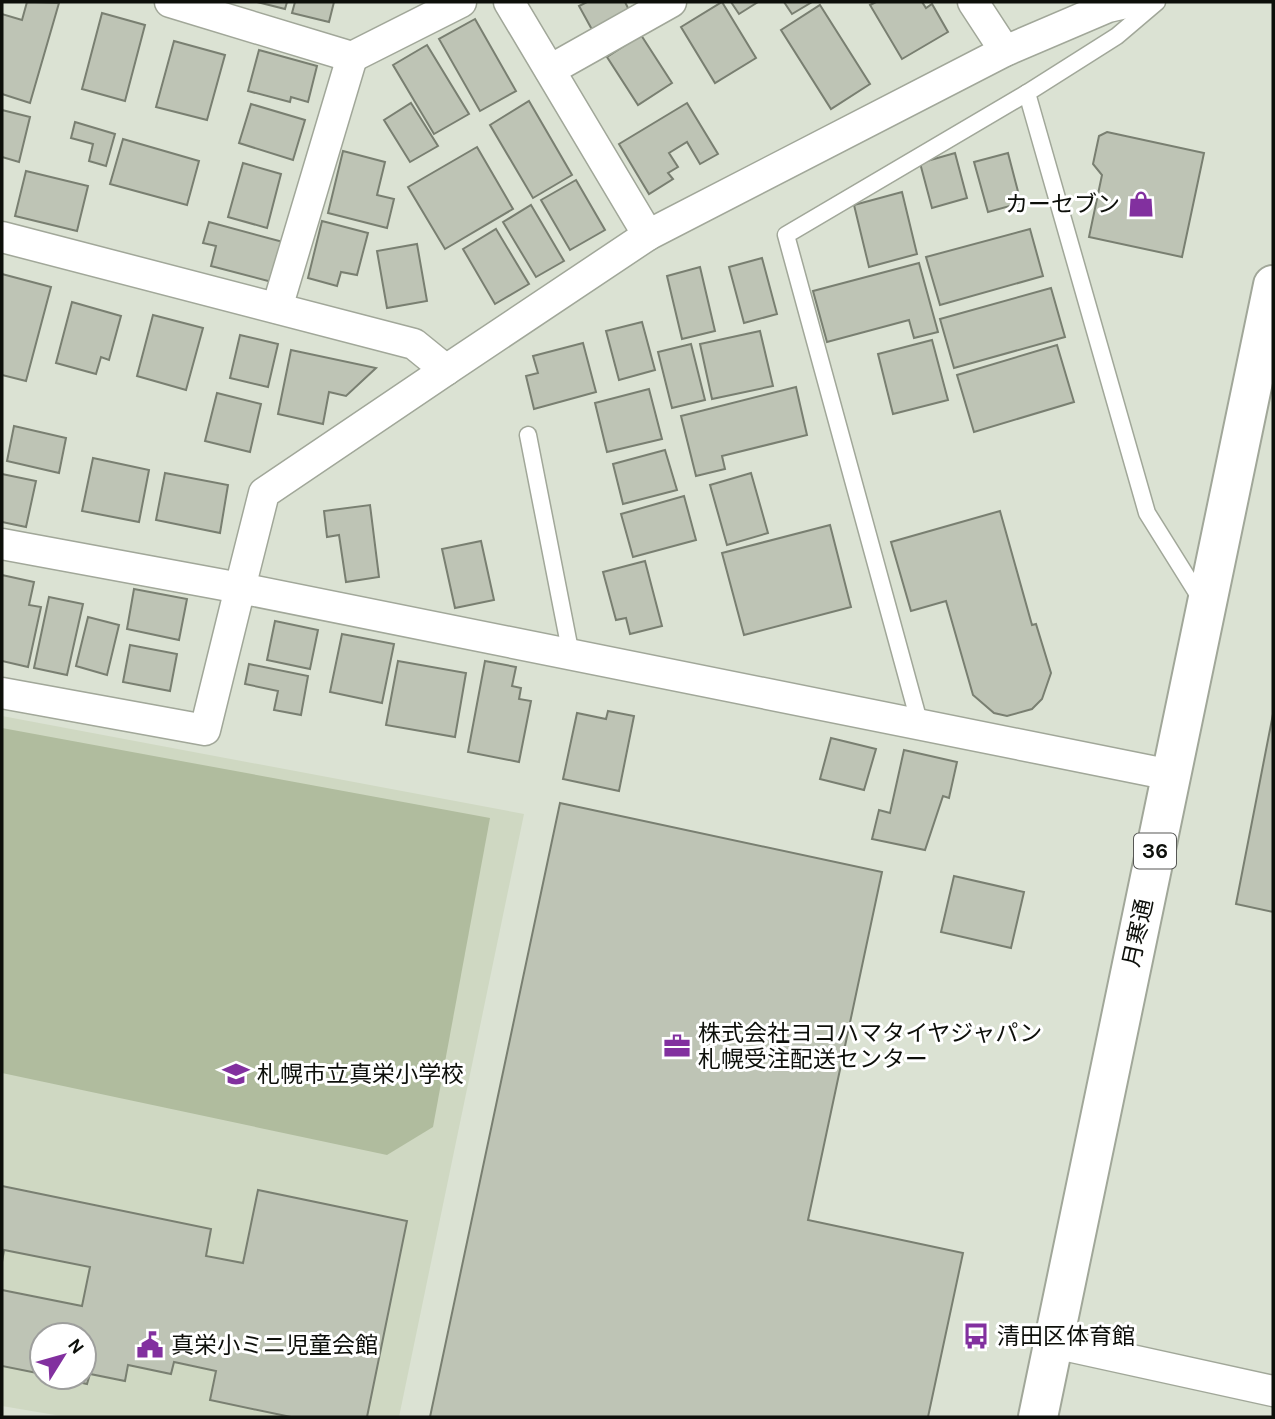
<svg xmlns="http://www.w3.org/2000/svg" width="1275" height="1419" font-family="Karla,'Noto Sans JP',sans-serif">
<rect width="100%" height="100%" fill="#dbe2d3"/>
<path fill="#cfd8c2" fill-rule="evenodd" d="M2 716 524 814 399 1417H67L2 1406ZM42 1335H84V1377H42Z"/>
<polygon fill="#b0bc9e" points="2,728 490,818 433,1127 387,1155 2,1073"/>
<g fill="#bec4b5" stroke="#797f71" stroke-width="2">
<polygon points="27,2 59,3 30,103 2,94 2,14 22,20"/>
<polygon points="257,2 287,2 285,9"/>
<polygon points="295,2 334,2 329,22 292,13"/>
<polygon points="587,2 625,2 631,14 595,35 579,6"/>
<polygon points="722,2 756,58 715,83 681,27"/>
<polygon points="731,2 758,2 739,14"/>
<polygon points="784,2 812,2 792,14"/>
<polygon points="876,2 922,2 926,8 932,4 948,32 902,59 870,5"/>
<polygon points="820,5 870,84 831,109 781,30"/>
<polygon points="102,13 145,25 125,101 82,89"/>
<polygon points="475,19 516,91 480,111 439,39"/>
<polygon points="641,35 672,83 638,105 607,57"/>
<polygon points="174,41 225,55 207,120 156,107"/>
<polygon points="427,45 469,114 434,134 393,65"/>
<polygon points="259,50 317,66 308,102 291,97 290,102 248,91"/>
<polygon points="529,101 572,175 533,198 490,125"/>
<polygon points="411,103 438,146 410,162 384,120"/>
<polygon points="687,103 718,154 700,164 687,142 669,153 678,167 668,173 673,179 649,194 619,144"/>
<polygon points="251,104 305,120 293,160 239,143"/>
<polygon points="2,110 30,117 19,162 2,157"/>
<polygon points="75,122 115,134 106,166 89,161 93,144 71,138"/>
<polygon points="1107,132 1204,153 1182,257 1089,237 1102,175 1093,164 1099,136"/>
<polygon points="123,139 199,161 187,205 110,184"/>
<polygon points="477,147 513,209 445,249 408,187"/>
<polygon points="343,151 385,162 377,195 394,199 387,228 328,213"/>
<polygon points="955,153 967,198 932,208 920,163"/>
<polygon points="1008,153 1021,203 988,212 974,162"/>
<polygon points="243,163 281,174 267,228 228,217"/>
<polygon points="26,171 88,186 77,231 15,216"/>
<polygon points="576,180 605,230 570,250 541,200"/>
<polygon points="902,192 917,254 869,267 854,205"/>
<polygon points="531,205 564,261 536,277 503,222"/>
<polygon points="322,221 368,233 357,275 341,272 337,286 308,278"/>
<polygon points="209,222 283,242 272,282 211,266 216,246 203,243"/>
<polygon points="496,229 529,284 495,304 463,249"/>
<polygon points="1030,229 1043,276 940,305 926,257"/>
<polygon points="417,244 427,301 387,308 377,251"/>
<polygon points="762,258 777,314 744,323 729,267"/>
<polygon points="919,263 938,332 914,338 909,320 827,342 813,291"/>
<polygon points="700,267 715,331 682,339 667,276"/>
<polygon points="2,274 51,287 26,381 2,375"/>
<polygon points="1051,288 1065,337 954,368 940,319"/>
<polygon points="72,302 121,316 109,360 101,357 96,374 56,363"/>
<polygon points="153,315 203,328 186,390 137,376"/>
<polygon points="642,322 655,370 619,380 606,331"/>
<polygon points="760,331 773,386 712,399 700,344"/>
<polygon points="240,335 278,344 268,387 230,378"/>
<polygon points="932,340 948,400 893,414 878,354"/>
<polygon points="583,343 596,392 534,409 526,376 538,373 533,356"/>
<polygon points="691,344 705,400 672,408 658,352"/>
<polygon points="1057,345 1074,402 974,432 957,375"/>
<polygon points="291,350 376,368 346,396 329,392 323,424 278,414"/>
<polygon points="796,387 807,435 722,456 725,469 696,476 681,416"/>
<polygon points="649,389 662,439 607,452 595,403"/>
<polygon points="217,393 261,404 250,452 205,441"/>
<polygon points="14,426 66,438 59,473 7,461"/>
<polygon points="665,450 677,490 623,504 613,464"/>
<polygon points="93,458 149,470 139,522 82,511"/>
<polygon points="165,473 228,485 220,533 156,520"/>
<polygon points="751,473 768,533 727,545 710,485"/>
<polygon points="2,474 36,481 26,527 2,522"/>
<polygon points="684,496 696,540 633,557 621,514"/>
<polygon points="370,505 379,577 346,582 339,535 327,537 324,511"/>
<polygon points="1000,511 1032,625 1036,624 1051,673 1042,699 1032,709 1007,716 994,713 973,695 946,601 911,611 891,542"/>
<polygon points="830,525 851,607 744,635 722,553"/>
<polygon points="481,541 494,600 455,608 442,549"/>
<polygon points="645,561 662,626 630,634 626,618 616,620 603,572"/>
<polygon points="2,575 34,582 29,605 41,607 28,667 2,661"/>
<polygon points="134,589 187,599 179,640 127,629"/>
<polygon points="49,597 83,604 67,675 34,668"/>
<polygon points="88,617 119,625 107,675 76,666"/>
<polygon points="275,621 318,630 310,669 267,660"/>
<polygon points="342,634 394,644 382,703 330,692"/>
<polygon points="130,645 177,654 170,691 123,682"/>
<polygon points="398,661 466,673 455,737 386,725"/>
<polygon points="485,661 516,667 512,686 521,688 519,699 531,701 519,762 468,752"/>
<polygon points="249,664 308,676 301,715 274,710 278,691 245,684"/>
<polygon points="608,711 634,716 619,791 563,779 577,713 606,719"/>
<polygon points="1273,714 1273,912 1236,904"/>
<polygon points="831,738 876,749 864,790 820,779"/>
<polygon points="904,750 957,762 949,798 943,796 925,850 872,839 879,810 890,813"/>
<polygon points="560,803 882,872 808,1220 963,1253 928,1417 430,1417"/>
<polygon points="954,876 1024,892 1011,948 941,932"/>
<polygon points="2,1186 211,1229 206,1256 243,1263 258,1190 407,1221 367,1417 291,1417 210,1400 216,1371 174,1362 171,1374 128,1365 125,1381 90,1374 87,1384 56,1377 84,1377 84,1335 42,1335 42,1374 2,1366 2,1290 82,1306 90,1267 4,1250 2,1262"/>
</g>
<g fill="none" stroke-linecap="round" stroke-linejoin="round">
<g stroke="#a1a799" stroke-width="19">
<g id="lane">
<polyline points="1157,2 1117,36 1027,93 1147,513 1202,601"/>
<polyline points="528,435 571,655"/>
<polyline points="920,725 786,235 1027,93"/>
</g>
</g>
<g stroke="#a1a799" stroke-width="33">
<g id="street">
<polyline points="170,2 352,57 461,2"/>
<polyline points="509,2 648,235"/>
<polyline points="973,2 1005,51"/>
<polyline points="550,70 671,2"/>
<polyline points="2,237 414,344 446,370 264,493 240,588 2,544"/>
<polyline points="277,308 352,57"/>
<polyline points="446,370 648,235 1005,51 1108,7 1130,2"/>
<polyline points="2,693 205,730 240,588 1171,775"/>
<polyline points="1054,1343 1273,1391"/>
</g>
</g>
<g stroke="#a1a799" stroke-width="42">
<polyline id="highway" points="1038,1417 1273,285"/>
</g>
<use href="#lane" stroke="#fff" stroke-width="16"/>
<use href="#street" stroke="#fff" stroke-width="30"/>
<use href="#highway" stroke="#fff" stroke-width="38"/>
</g>
<defs>
<g id="shop-bare" transform="scale(2.1)"><path d="M-5-2.5h2.3a2.7 3.5 0 0 1 5.4 0H5L5.5 6h-11ZM-1.5-2.5h3a1.5 2.3 0 0 0-3 0Z" fill="#82309f" stroke="#fff" stroke-width="2.5" paint-order="stroke"/></g>
<g id="office-bare" transform="scale(2.1)"><path d="M-6-3h4V-5.5h4V-3h4V5H-6ZM-1-4.5V-3h2v-1.5ZM-6 0V1H6V0Z" fill="#82309f" stroke="#fff" stroke-width="2.5" paint-order="stroke"/></g>
<g id="school-bare" transform="scale(2.1)"><path d="M0-5L7-2L0 1L-7-2ZM-4 1L0 2.5L4 1V4Q0 6-4 4Z" fill="#82309f" stroke="#fff" stroke-width="2.5" paint-order="stroke"/></g>
<g id="bus-bare" transform="scale(2.1)"><path d="M-5-6H5V4H4V6H2V4H-2V6H-4V4H-5ZM-3.5-4V0h7V-4ZM-3.5 1.2v1.5H-2V1.2ZM2 1.2v1.5H3.5V1.2Z" fill="#82309f" stroke="#fff" stroke-width="2.5" paint-order="stroke"/></g>
<g id="civic-bare" transform="scale(2.1)"><path d="M-.6-6.5H3V-4.5H.6V-3L4-1V1h2V6H-6V1h2V-1L-.6-3ZM-1.2 2.5V6h2.4V2.5Z" fill="#82309f" stroke="#fff" stroke-width="2.5" paint-order="stroke"/></g>
</defs>
<g fill-rule="evenodd">
<use href="#shop-bare" x="1141" y="204"/>
<use href="#office-bare" x="677" y="1046"/>
<use href="#school-bare" x="236" y="1074"/>
<use href="#bus-bare" x="976" y="1336"/>
<use href="#civic-bare" x="150" y="1345"/>
</g>
<g text-anchor="middle" dominant-baseline="central" stroke-width="6" stroke-linejoin="round" paint-order="stroke">
<rect fill="#fff" stroke="#565754" stroke-width="2" x="1134" y="833.5" width="42" height="35" rx="5"/>
<g font-size="21" font-weight="bold" fill="#0d0f0a">
<text x="1155" y="851">36</text>
</g>
<g font-size="23" fill="#0d0f0a" stroke="#fff" text-anchor="start">
<text x="1120" y="204" text-anchor="end">カーセブン</text>
<text x="698" y="1033">株式会社ヨコハマタイヤジャパン<tspan x="698" dy="26">札幌受注配送センター</tspan></text>
<text x="257" y="1074">札幌市立真栄小学校</text>
<text x="997" y="1336">清田区体育館</text>
<text x="171" y="1345">真栄小ミニ児童会館</text>
</g>
<g font-size="23" fill="#0d0f0a" stroke="#fff">
<text transform="translate(1138 933) rotate(-78)">月寒通</text>
</g>
</g>
<rect width="1275" height="1419" fill="none" stroke="#0d0f0a" stroke-width="7"/>
<g transform="translate(63 1356) rotate(53)"><circle r="33" fill="#ffffff" stroke="#9e9f9d" stroke-width="2"/>
<path d="M0-5L12 26L0 18L-12 26Z" fill="#82309f"/>
<text y="-10" font-size="19" font-weight="bold" text-anchor="middle" fill="#0d0f0a">N</text>
</g>
</svg>
